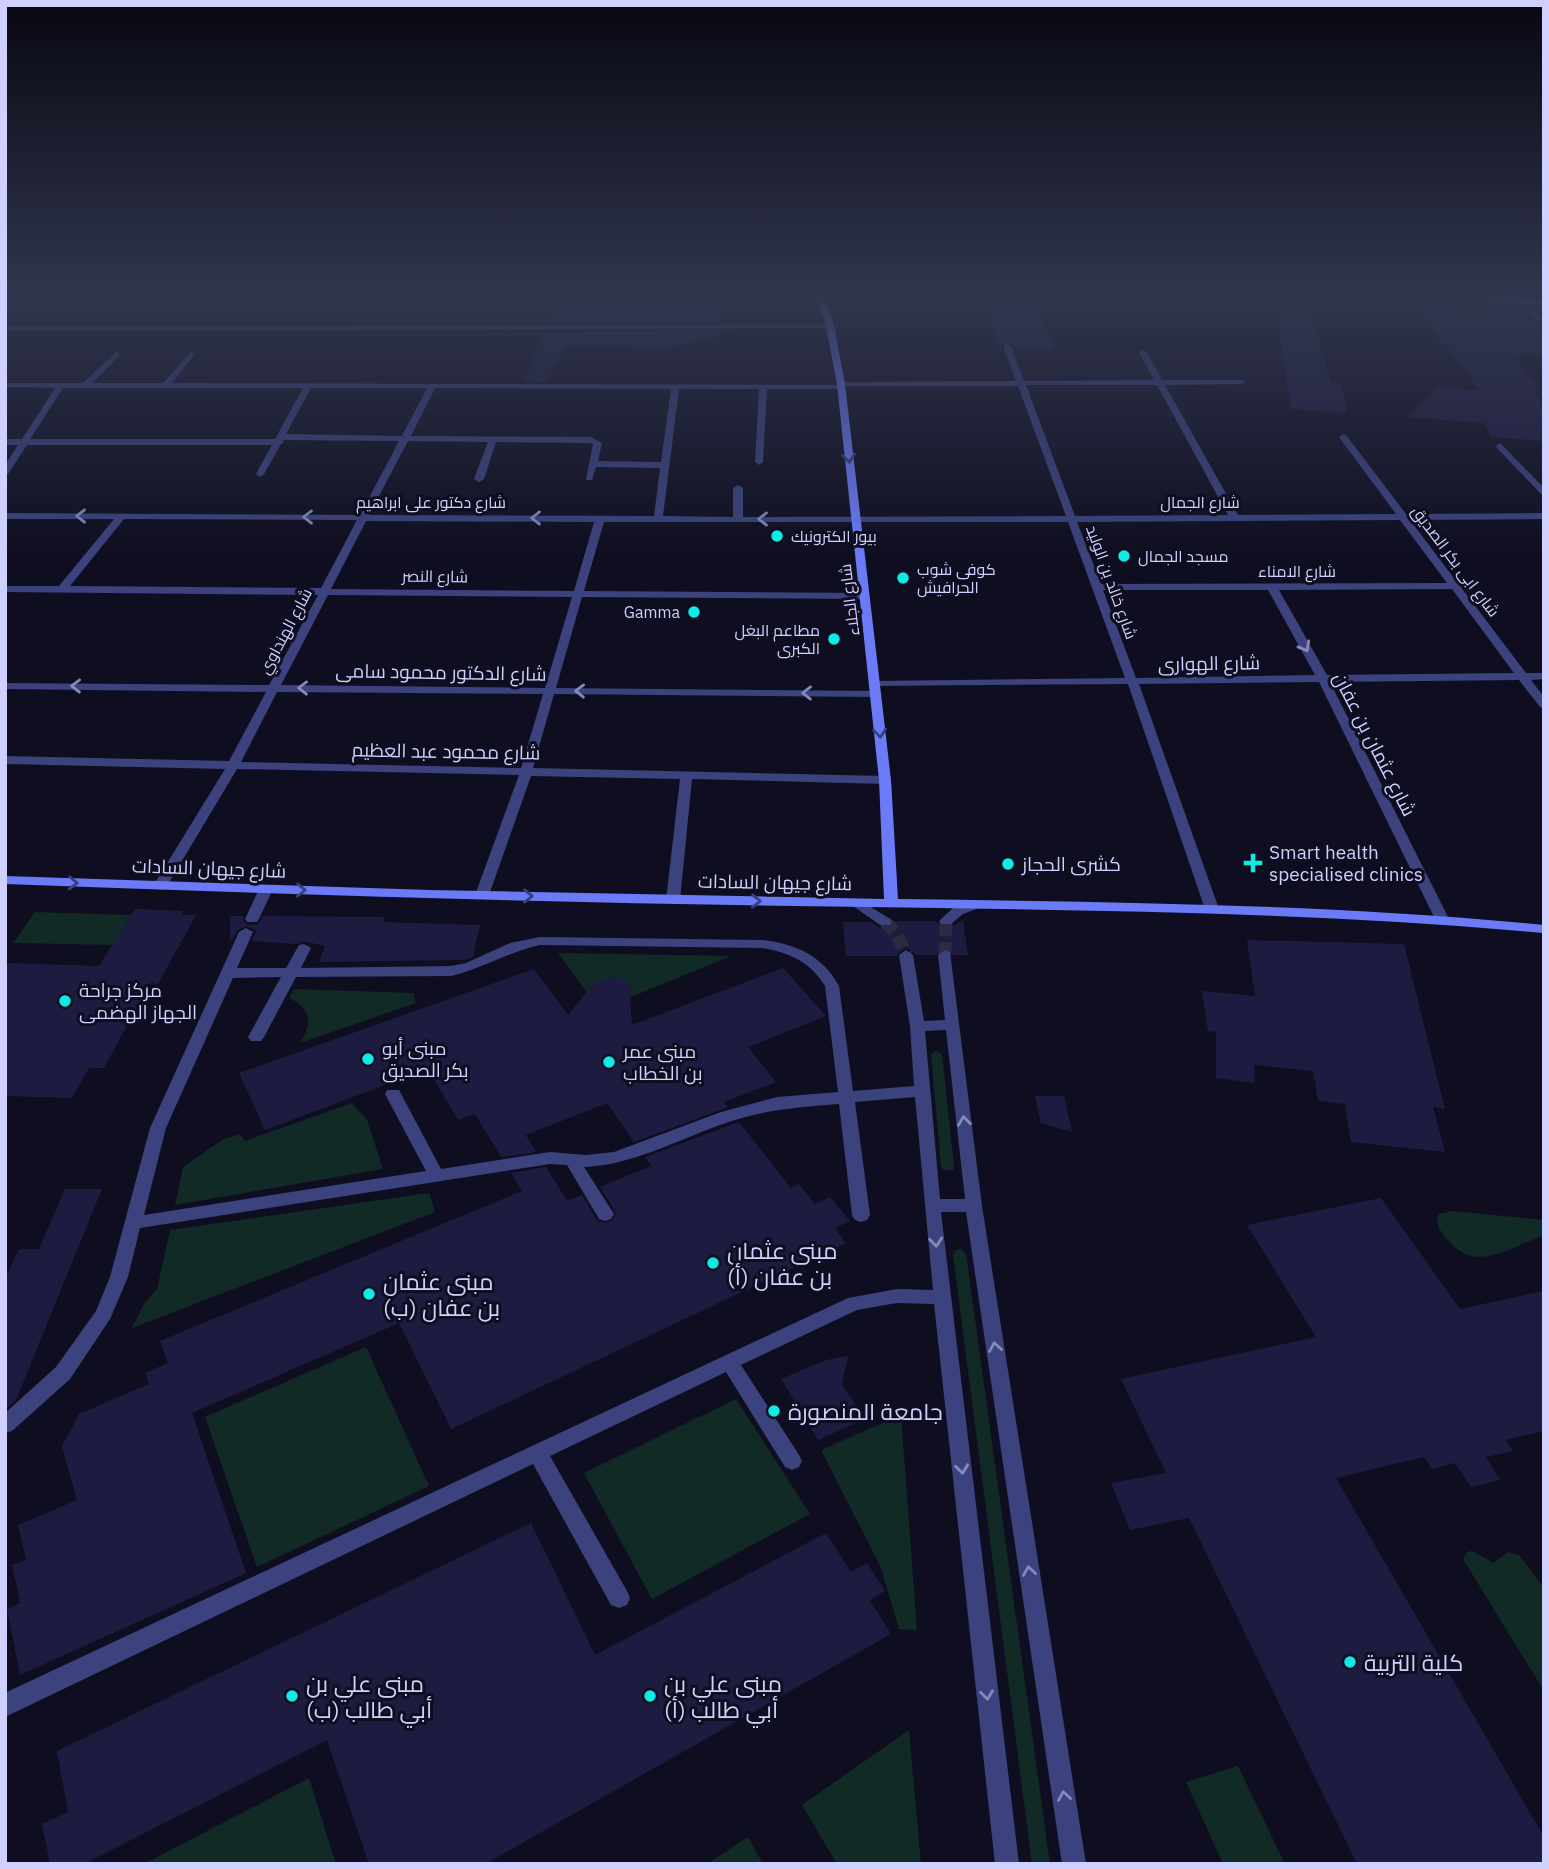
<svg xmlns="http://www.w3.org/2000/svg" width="1549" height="1869" font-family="'IBM Plex Sans',Cairo,sans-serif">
<rect width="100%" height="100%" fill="#0f0e20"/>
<g fill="#112a26">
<polygon points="35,912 131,915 113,945 13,943"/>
<polygon points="558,953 731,956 609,1006 594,1002"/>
<path d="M294 989 413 993 416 1003 300 1043C313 1024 311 1008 289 998Z"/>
<polygon points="936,1051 942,1054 954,1166 953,1170 943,1170 941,1166 931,1054"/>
<polygon points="352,1103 367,1120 383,1169 175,1205 183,1167 222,1140 240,1134 245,1141"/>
<polygon points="429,1193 435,1212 132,1328 144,1304 157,1289 170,1230"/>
<path d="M1453 1211 1544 1220V1236C1509 1246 1476 1276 1447 1239 1441 1231 1434 1225 1439 1214Z"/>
<polygon points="961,1249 966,1254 1050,1864 1032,1864 953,1255 956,1250"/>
<polygon points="366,1347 429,1486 257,1567 205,1417"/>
<polygon points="736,1399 810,1514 652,1599 584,1473"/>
<polygon points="901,1415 917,1630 899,1629 881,1568 821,1450"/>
<polygon points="1472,1551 1494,1563 1508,1552 1519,1555 1544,1588 1544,1691 1463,1559 1467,1552"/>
<polygon points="909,1730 921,1864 837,1864 802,1805"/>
<polygon points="1238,1766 1285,1864 1223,1864 1186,1782"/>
<polygon points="309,1778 336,1864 144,1864"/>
<polygon points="748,1837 763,1864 707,1864"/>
</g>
<g fill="#1e1b40">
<polygon points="557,295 644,295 642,306 721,306 719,322 547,322"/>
<polygon points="982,295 1034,295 1054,349 1015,348 1008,342 1002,344 1000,348"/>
<polygon points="1479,306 1519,307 1544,328 1544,356 1513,356 1541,389 1533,389 1544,409 1544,441 1491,437 1485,423 1408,417 1437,387 1480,390 1415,307 1481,310"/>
<polygon points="1276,309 1310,311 1331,382 1341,383 1347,413 1291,409"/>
<polygon points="717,331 716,336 667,348 630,348 631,345 566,346 546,382 524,381 543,332"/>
<polygon points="135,909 183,911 181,915 196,915 158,984 150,983 104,1068 89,1068 72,1098 5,1096 5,963 99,966"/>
<polygon points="230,916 244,916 243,920 247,925 257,925 263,916 385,917 384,922 480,925 473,957 465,960 319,962 325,946 303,941 297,944 252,941 256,931 247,926 238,930 232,940 230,940"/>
<polygon points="963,920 968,955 953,955 951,950 946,948 935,955 916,955 906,947 896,956 846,956 843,922 871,922 880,928 890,928 894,921 936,921 941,927 951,927"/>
<polygon points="1247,940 1404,944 1445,1109 1433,1107 1445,1152 1351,1142 1345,1104 1318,1101 1313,1071 1254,1065 1255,1083 1216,1078 1216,1032 1208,1031 1202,991 1255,996"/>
<polygon points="783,968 826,1016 748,1047 776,1082 724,1102 728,1107 634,1142 607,1103 526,1135 536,1152 501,1157 475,1114 458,1120 428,1069 265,1130 239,1073 534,969 568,1015 595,982 614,977 629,981 632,1025"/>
<polygon points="1035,1096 1064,1096 1072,1132 1041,1123"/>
<polygon points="739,1122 791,1188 799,1184 815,1204 830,1197 850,1221 835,1228 846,1243 451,1429 399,1323 192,1413 246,1573 20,1675 7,1609 20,1603 12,1565 26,1560 18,1525 77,1500 62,1446 79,1414 149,1384 145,1373 168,1363 160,1341 522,1191 511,1173 546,1167 567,1201 582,1195 597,1220 604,1223 612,1221 616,1213 600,1187 651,1166 645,1157"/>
<polygon points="65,1189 102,1189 16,1400 5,1409 5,1279 19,1249 39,1249"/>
<polygon points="1381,1198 1460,1309 1544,1291 1544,1431 1505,1440 1513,1451 1486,1457 1500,1480 1471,1487 1455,1463 1432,1469 1424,1457 1336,1478 1544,1837 1544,1864 1357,1864 1189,1518 1130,1530 1111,1483 1166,1473 1121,1379 1316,1337 1247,1225"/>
<polygon points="848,1356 842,1385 865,1419 818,1440 781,1379 826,1360"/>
<polygon points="531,1523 595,1655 826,1533 851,1572 867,1563 885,1591 870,1600 891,1634 485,1864 369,1864 327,1740 84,1864 50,1864 42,1824 68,1812 57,1751"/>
</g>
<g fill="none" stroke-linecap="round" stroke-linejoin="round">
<g stroke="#2c2b41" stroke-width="13" stroke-dasharray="13 6" stroke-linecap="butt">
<polyline points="885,922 897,934 906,955"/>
<polyline points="945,955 946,921"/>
</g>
<g fill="#3b427d" fill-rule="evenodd">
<polygon points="1522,300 1544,320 1544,326 1519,304"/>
<polygon points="833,324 833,328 830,328 5,331 5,327"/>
<path d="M1007 344 1011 346 1024 381 1154 380 1139 352 1143 350 1147 352 1162 380H1244L1245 382 1241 384 1165 385 1238 515 1396 514 1339 437 1343 434 1346 435 1406 514 1544 513V519L1410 520 1526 673H1544V679L1531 680 1544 697V708L1540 707 1519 680 1330 682 1449 919 1447 922H1437L1435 919 1319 682 1139 684 1219 909 1212 913 1205 909 1128 684 871 686 869 684 875 681 1125 678 1068 522H604L584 591 865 593 870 596 865 599 582 597 556 688 876 691 882 694 876 697 554 694 533 768 885 776 891 780 885 784 692 779 680 900 673 904 666 900 680 779 531 776 489 895 482 899 475 895 519 775 237 769 167 886 160 890 153 886 225 769 5 764V756L229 761 266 692 5 689V683L269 685 318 595 5 592V586H59L114 519H5V513L360 515 399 441 283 440 284 442 281 444 264 474 260 477 256 474 272 445H27L8 474 5 475V465L18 445H5V439H22L55 388 5 387V383H83L116 352 120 354 119 356 92 383H163L191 352 195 354 172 383 837 385 841 382 1016 381 1003 346ZM1026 385H1157L1228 515 1075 516ZM845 386H1018L1066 516 743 517V488L738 485 733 488V517L663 516 679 389H759L755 462 759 465 763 462 767 389H841ZM63 388H303L275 439H30ZM311 388H427L402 436 286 434ZM435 388 671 389 661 462 598 461 602 443 591 437 411 436ZM408 441 488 442 474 479 479 482 484 479 496 442 590 443 593 444 586 480H592L596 467 660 468 654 516 369 515ZM124 519 357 520 321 588 70 586ZM1400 520 1447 583 1101 584 1077 522ZM366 521 594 522 574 591 331 589ZM1452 589 1514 673 1327 675 1279 590ZM1103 590H1268L1315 675 1136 678ZM328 595 572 597 545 688 281 685ZM277 692 543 694 521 768 241 762Z"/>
<polygon points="1500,443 1544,488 1544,497 1497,448 1496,446"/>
<polygon points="266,885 273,889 259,919 257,922 247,922 245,919 259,889"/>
<polygon points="858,899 890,919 892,922 890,925 880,925 853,906 851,903 853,900"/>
<polygon points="974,901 981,905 979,908 963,914 951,924 941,924 939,921 953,908"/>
<path d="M246 928 253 932 237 968H286L299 945 304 944 311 948 301 968 451 966 466 963 510 943 540 937 762 940C796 944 822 955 839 986L853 1091 914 1086 910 1026 899 955 906 950 913 955 924 1021 945 1020 938 955 945 950 950 952 982 1206 1086 1864H1062L966 1212H941L1019 1864H995L934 1304 897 1303 857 1310 741 1365 799 1455 802 1461 799 1467 792 1470 785 1467 726 1372 550 1456 627 1591 630 1598 627 1605 619 1608 611 1605 533 1464 5 1717V1693L11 1690 848 1298 897 1289 933 1290 915 1097 855 1102 870 1215 867 1220 861 1222 855 1220 852 1215 839 1104C799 1107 761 1110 723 1124 677 1140 633 1165 584 1167L614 1214 611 1219 605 1221 599 1219 567 1165 550 1164 140 1228 128 1277 110 1319 70 1379 12 1431 5 1433V1413L56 1367 96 1311 110 1277 150 1128 239 932ZM540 945 762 948C788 952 811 962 825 986L838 1092 777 1097 721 1112 614 1152 586 1155 550 1152 441 1169 399 1090H387L385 1094 426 1171 144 1215 166 1128 233 978 281 977 248 1037 251 1041H261L264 1037 296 977 451 976C482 968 509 952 540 945ZM946 1030 965 1199H940L925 1031Z"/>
</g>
<g fill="#6b7bf8" fill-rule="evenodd">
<path d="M816 295H823L834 326 845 384 891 780 898 899C1113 902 1329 904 1544 925V933C1294 910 1044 910 794 906 531 902 268 894 5 884V876L430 890 884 899 879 780 837 384 826 326Z"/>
<polygon points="1405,295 1449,295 1544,301 1544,305"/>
</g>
</g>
<defs><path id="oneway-chevron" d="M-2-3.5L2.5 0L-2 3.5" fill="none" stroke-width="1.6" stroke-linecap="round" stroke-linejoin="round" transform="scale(1.75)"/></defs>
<g stroke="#383f81">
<use href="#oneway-chevron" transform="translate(849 458) rotate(84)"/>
<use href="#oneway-chevron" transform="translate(880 733) rotate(84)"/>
<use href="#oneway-chevron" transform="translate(73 883) rotate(2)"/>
<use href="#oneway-chevron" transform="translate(301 890) rotate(1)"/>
<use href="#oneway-chevron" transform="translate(528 896) rotate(1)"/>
<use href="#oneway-chevron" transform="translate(756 901) rotate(1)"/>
</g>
<g stroke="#8589bd">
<use href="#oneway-chevron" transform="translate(81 516) rotate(-180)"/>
<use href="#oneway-chevron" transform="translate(308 517) rotate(-180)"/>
<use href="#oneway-chevron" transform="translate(536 518) rotate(-180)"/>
<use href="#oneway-chevron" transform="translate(763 519) rotate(-180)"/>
<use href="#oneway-chevron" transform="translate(1305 647) rotate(61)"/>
<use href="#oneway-chevron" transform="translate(76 686) rotate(-179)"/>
<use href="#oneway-chevron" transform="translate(303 688) rotate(-179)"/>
<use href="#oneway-chevron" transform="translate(580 691) rotate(-179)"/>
<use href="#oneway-chevron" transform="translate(807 693) rotate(-179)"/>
<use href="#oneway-chevron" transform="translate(964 1121) rotate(-97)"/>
<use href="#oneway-chevron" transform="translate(936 1242) rotate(84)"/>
<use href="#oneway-chevron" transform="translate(995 1347) rotate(-99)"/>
<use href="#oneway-chevron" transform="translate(962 1469) rotate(83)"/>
<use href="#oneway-chevron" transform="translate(1029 1571) rotate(-99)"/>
<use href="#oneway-chevron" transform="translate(987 1695) rotate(83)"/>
<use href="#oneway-chevron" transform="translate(1064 1796) rotate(-99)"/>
</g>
<linearGradient id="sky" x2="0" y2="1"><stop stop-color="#080812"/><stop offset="0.53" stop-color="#31364e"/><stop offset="1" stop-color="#31364e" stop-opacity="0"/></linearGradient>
<rect width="1549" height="557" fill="url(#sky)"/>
<g fill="#0cece5" stroke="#0f0e20" stroke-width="2.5">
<circle cx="777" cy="536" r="7"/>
<circle cx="1124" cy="556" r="7"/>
<circle cx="903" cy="578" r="7"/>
<circle cx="694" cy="612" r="7"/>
<circle cx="834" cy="639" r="7"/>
<path d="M1249.5 852.5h7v7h7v7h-7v7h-7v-7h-7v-7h7z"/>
<circle cx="1008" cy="864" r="7"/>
<circle cx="65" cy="1001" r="7"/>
<circle cx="368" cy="1059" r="7"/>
<circle cx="609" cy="1062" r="7"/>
<circle cx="713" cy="1263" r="7"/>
<circle cx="369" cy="1294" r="7"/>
<circle cx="774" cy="1411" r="7"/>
<circle cx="1350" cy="1662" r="7"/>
<circle cx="292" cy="1696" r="7"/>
<circle cx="650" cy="1696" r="7"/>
</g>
<g text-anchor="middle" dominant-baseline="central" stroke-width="6" stroke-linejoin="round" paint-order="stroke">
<g font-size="16" fill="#cfd0fd" stroke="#0f0e20">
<text x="431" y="502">شارع دكتور على ابراهيم</text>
<text x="1200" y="502">شارع الجمال</text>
<text transform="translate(1456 561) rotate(53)">شارع ابى بكر الصديق</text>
<text x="1297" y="571">شارع الامناء</text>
<text transform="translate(435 576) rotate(1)">شارع النصر</text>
<text transform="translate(1112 582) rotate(70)">شارع خالد بن الوليد</text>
<text transform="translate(849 600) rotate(-97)">شارع الجلاء</text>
<text transform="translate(285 631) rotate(-62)">شارع الهنداوي</text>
</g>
<g font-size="16" fill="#cfd0fd" stroke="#0f0e20" text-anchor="start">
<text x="791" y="536">بيور الكترونيك</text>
<text x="1138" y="556">مسجد الجمال</text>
<text x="917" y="569">كوفى شوب<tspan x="917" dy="18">الحرافيش</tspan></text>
<text x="680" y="612" text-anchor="end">Gamma</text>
<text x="820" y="630" text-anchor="end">مطاعم البغل<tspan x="820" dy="18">الكبرى</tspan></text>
</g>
<g font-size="19" fill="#cfd0fd" stroke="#0f0e20">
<text transform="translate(1209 663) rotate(-1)">شارع الهوارى</text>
<text transform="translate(441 672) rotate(1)">شارع الدكتور محمود سامى</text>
<text transform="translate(1375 744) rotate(63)">شارع عثمان بن عفان</text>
<text transform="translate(446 751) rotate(1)">شارع محمود عبد العظيم</text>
<text transform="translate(209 868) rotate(2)">شارع جيهان السادات</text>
<text transform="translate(775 882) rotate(1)">شارع جيهان السادات</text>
</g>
<g font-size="19" fill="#cfd0fd" stroke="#0f0e20" text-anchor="start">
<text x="1269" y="852">Smart health<tspan x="1269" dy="22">specialised clinics</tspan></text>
<text x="1022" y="864">كشرى الحجاز</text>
<text x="79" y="990">مركز جراحة<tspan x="79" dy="22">الجهاز الهضمى</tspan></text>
<text x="382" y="1048">مبنى أبو<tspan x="382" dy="22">بكر الصديق</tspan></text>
<text x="623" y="1051">مبنى عمر<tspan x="623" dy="22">بن الخطاب</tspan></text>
</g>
<g font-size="23" fill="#cfd0fd" stroke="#0f0e20" text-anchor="start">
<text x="727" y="1250">مبنى عثمان<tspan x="727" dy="26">بن عفان (أ)</tspan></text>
<text x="383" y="1281">مبنى عثمان<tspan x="383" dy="26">بن عفان (ب)</tspan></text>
<text x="788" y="1411">جامعة المنصورة</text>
<text x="1364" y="1662">كلية التربية</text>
<text x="306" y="1683">مبنى علي بن<tspan x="306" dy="26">أبي طالب (ب)</tspan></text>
<text x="664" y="1683">مبنى علي بن<tspan x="664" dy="26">أبي طالب (أ)</tspan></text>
</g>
</g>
<rect width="1549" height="1869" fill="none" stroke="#cfd0fd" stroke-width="14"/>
</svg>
